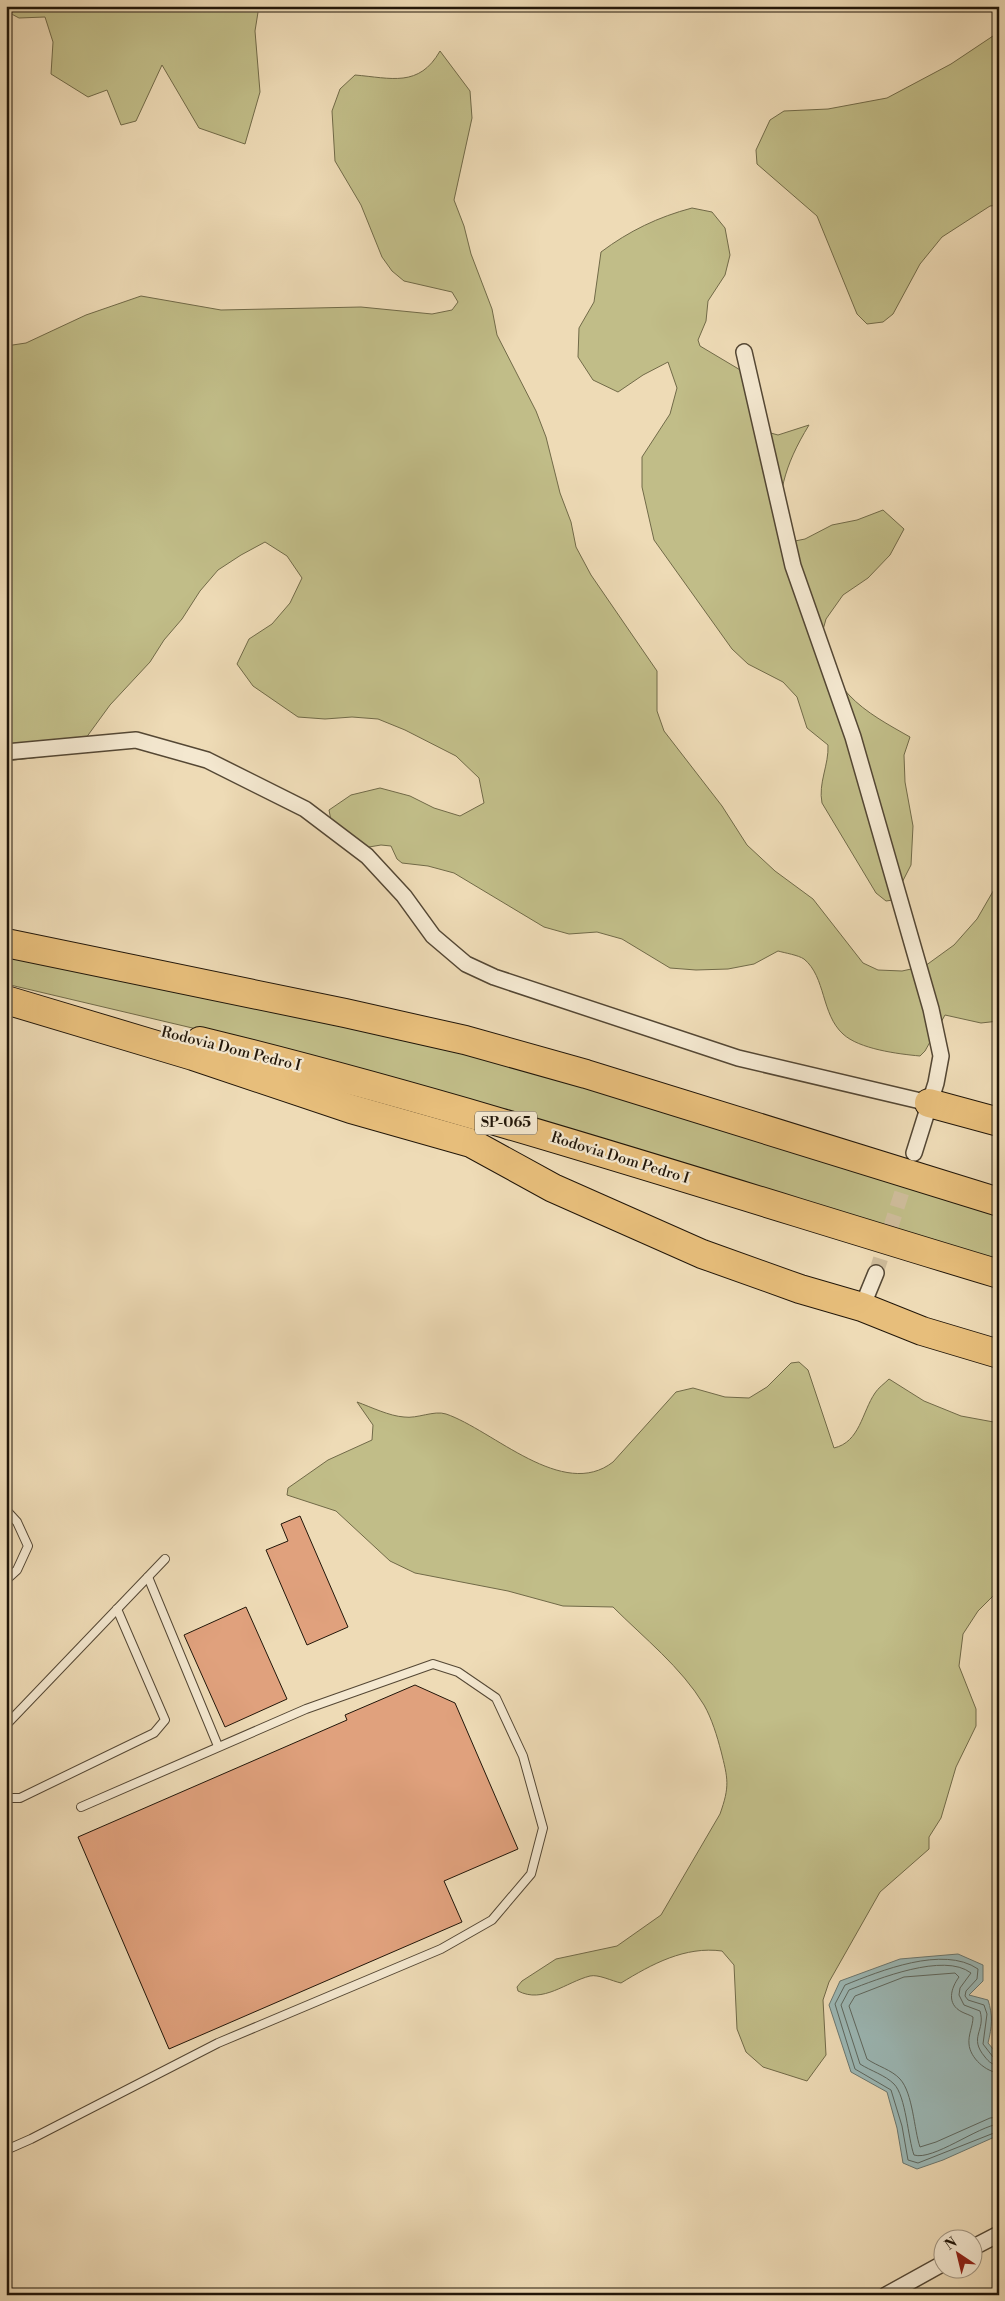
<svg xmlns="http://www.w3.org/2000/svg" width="1005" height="2301" font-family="'Libre Bodoni',serif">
<rect width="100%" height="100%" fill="#eedbb6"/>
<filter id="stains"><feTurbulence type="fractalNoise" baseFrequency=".004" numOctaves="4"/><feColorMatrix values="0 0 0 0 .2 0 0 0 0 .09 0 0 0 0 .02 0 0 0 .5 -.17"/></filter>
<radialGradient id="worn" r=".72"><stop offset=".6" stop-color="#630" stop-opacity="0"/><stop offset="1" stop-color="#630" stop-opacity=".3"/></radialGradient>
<g fill="#c1bd88" stroke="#716a48">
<polygon points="6,6 259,6 255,31 260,92 245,144 199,128 162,65 136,121 121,125 107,90 88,97 51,74 53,42 45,17 19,18 6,11"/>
<polygon points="999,32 999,205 990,206 942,237 920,264 893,314 883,322 867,324 857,314 817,216 757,164 756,150 770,120 784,111 828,109 887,98 951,64"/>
<path d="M440 51 470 91 472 118 454 200 464 226 471 254 492 309 497 335 536 411 546 437 560 493 571 522 576 547 591 575 657 671V711L664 731 722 806 747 845 775 871 813 899 863 963 878 970 902 971 925 966 954 945 977 919 999 881V1021L981 1023 945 1015 925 1051 920 1056C898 1054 859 1049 843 1034 821 1014 826 977 804 959 798 955 785 953 778 951L754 964 728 969 696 970 670 968 622 939 597 932 569 934 544 927 454 873 428 866 402 863 397 859 391 846 381 845 357 849 334 836 329 810 351 795 380 788 410 796 434 808 460 816 484 803 479 778 456 756 405 730 378 719 352 717 325 719 298 717 253 686 237 664 249 639 272 624 290 603 302 578 287 556 265 542 241 555 218 570 200 591 182 619 164 640 150 662 110 705 75 753 6 761V346L26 343 86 315 141 296 221 310 361 307 432 314 452 310 458 302 452 292 404 281 392 271 382 257 361 205 335 161 332 111 340 89 355 75C391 78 419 88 440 51Z"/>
<path d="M692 208 712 212 725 228 730 255 725 275 708 301 706 321 698 340 700 346 752 377 767 432 778 435 809 425C784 466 776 496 780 544L805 539 832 525 857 520 883 510 904 529 890 555 868 578 843 595 826 619 819 644C828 661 836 681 849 695 866 713 889 725 910 737L904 755 905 782 913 826 911 865 893 900 886 901 876 893 822 803C818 783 829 765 828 745L807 728 797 697 783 682 748 664 732 649 654 540 642 487V457L670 414 677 388 668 362 643 375 618 392 593 380 578 357 579 328 594 302 601 252C629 231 658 217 692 208Z"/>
<polygon points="6,954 479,1056 818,1158 999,1216 999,1264 239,1039 6,984"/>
<path d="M799 1362 808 1370 834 1448C860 1442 862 1412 875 1393 878 1388 884 1384 889 1379L924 1401 961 1416 999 1423V1590L978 1611 963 1634 959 1666 976 1709V1726L956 1767 941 1818 929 1837V1849L880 1892 829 1982 823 2000 826 2055 807 2081 763 2067 746 2052 737 2029 734 1965 722 1951C685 1946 652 1964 621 1983 612 1981 598 1974 590 1976 566 1982 543 2004 518 1991L517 1987 522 1981 556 1959 617 1946 661 1915 720 1814C730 1786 728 1779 721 1751 717 1736 712 1719 704 1705 681 1667 644 1638 613 1607L563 1606 508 1591 415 1573 390 1561 336 1511 287 1495 288 1488 328 1460 372 1440 373 1425 357 1402C371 1407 389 1416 404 1417 417 1419 434 1410 446 1414 493 1430 563 1501 613 1462L676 1392 693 1388 725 1397 749 1398 767 1387 791 1363Z"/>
</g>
<path fill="#9cb9b7" stroke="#6b7871" d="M958 1954 983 1965V1981L969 1995 988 2000C993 2015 992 2027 988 2043L999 2056V2135L943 2160 917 2169 903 2163 897 2128 887 2092 851 2072 829 2005 840 1981 900 1959Z"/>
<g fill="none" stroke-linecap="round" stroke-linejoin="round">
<g stroke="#5e6860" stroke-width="1">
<path d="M999 2059 993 2057 983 2044 987 2014 984 2005 968 2000 965 1996 966 1991 977 1979 978 1969C943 1945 880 1971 845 1985L835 2004 855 2069 891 2090 902 2126 908 2160 918 2163 999 2131"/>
<path d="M999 2065C992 2065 989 2062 985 2057 968 2037 986 2031 980 2011L964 2005 959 1995 960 1988 971 1973C944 1952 878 1979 849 1990L841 2005 860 2064C871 2071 885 2075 894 2084 906 2096 908 2139 914 2155 933 2161 978 2126 999 2124"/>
<path d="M999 2073C986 2072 970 2058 969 2044 968 2035 973 2026 973 2017 970 2015 966 2014 962 2012 946 2004 951 1988 959 1977L955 1973 904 1977 855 1996 849 2006 867 2059C877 2066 892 2070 900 2079 913 2093 914 2130 920 2147L936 2142 990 2118 999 2117"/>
</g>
</g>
<g fill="#e0a17d" stroke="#211609">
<polygon points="300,1516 348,1627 307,1645 266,1550 288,1541 281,1524"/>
<polygon points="246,1607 287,1699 225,1727 184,1635"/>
<polygon points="415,1685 455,1703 518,1849 444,1881 462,1922 169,2049 78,1837 347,1720 345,1715"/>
</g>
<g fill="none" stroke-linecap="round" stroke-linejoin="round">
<polyline stroke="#cfbd9c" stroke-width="15" stroke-dasharray="15 8" stroke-linecap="butt" points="876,1273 910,1167"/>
<g stroke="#544734" stroke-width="10">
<g id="service">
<polyline points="6,1510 17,1522 28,1546 17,1570 6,1580"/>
<polyline points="148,1577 218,1746"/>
<polyline points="6,1725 165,1559"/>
<polyline points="6,1798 20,1798 154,1733 165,1720 117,1609"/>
<polyline points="6,2150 31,2139 218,2043 441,1949 492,1920 531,1874 543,1828 523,1756 496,1698 458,1672 433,1664 306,1709 81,1807"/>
</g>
</g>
<g stroke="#544734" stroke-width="18">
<g id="minor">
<polyline points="744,352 793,566 853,737 931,1009 941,1056 936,1083 914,1153"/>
<polyline points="6,752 136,740 207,760 305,809 367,856 404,896 433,936 466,964 494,977 738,1058 929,1103"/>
<polyline points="862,1307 876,1273"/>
<polyline points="972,2248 999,2234"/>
<polyline points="886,2295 942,2264"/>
</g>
</g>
<g stroke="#211609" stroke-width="30">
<g id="motorway">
<polyline points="6,943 345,1013 465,1040 586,1074 999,1202"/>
<polyline points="6,1000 193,1056 351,1109 471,1143 553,1188 702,1254 800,1289 862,1307 922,1331 999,1354"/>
<path d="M200 1041C469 1107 733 1194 999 1274"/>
<polyline points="929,1103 999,1122"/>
</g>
</g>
<use href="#service" stroke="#f4e8d0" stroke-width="8"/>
<use href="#minor" stroke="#f4e8d0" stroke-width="15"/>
<use href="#motorway" stroke="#e7be7b" stroke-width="28"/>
</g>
<g text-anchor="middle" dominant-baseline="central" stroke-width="4.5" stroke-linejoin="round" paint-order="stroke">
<rect fill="#f4e8d0" stroke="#605545" stroke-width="1" x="475" y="1111.5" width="62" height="23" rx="4"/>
<g font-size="14" font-weight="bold" fill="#211609">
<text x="506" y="1123">SP-065</text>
</g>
<g font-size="15" fill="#211609" stroke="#f4e8d0">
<text transform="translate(231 1049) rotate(14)">Rodovia Dom Pedro I</text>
<text transform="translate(620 1158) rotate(17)">Rodovia Dom Pedro I</text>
</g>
</g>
<rect width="1005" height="2301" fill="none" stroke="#eedbb6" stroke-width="25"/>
<rect x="8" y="8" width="990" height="2286" fill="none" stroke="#211609" stroke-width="2.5"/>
<rect x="12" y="12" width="980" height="2276" fill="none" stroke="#211609"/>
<g transform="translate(958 2254) rotate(325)"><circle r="24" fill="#f4e8d0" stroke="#a09480"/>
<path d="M0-4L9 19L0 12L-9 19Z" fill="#8f2418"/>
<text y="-8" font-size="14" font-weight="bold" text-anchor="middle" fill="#211609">N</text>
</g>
<rect width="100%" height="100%" filter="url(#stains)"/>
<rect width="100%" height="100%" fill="url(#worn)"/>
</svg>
